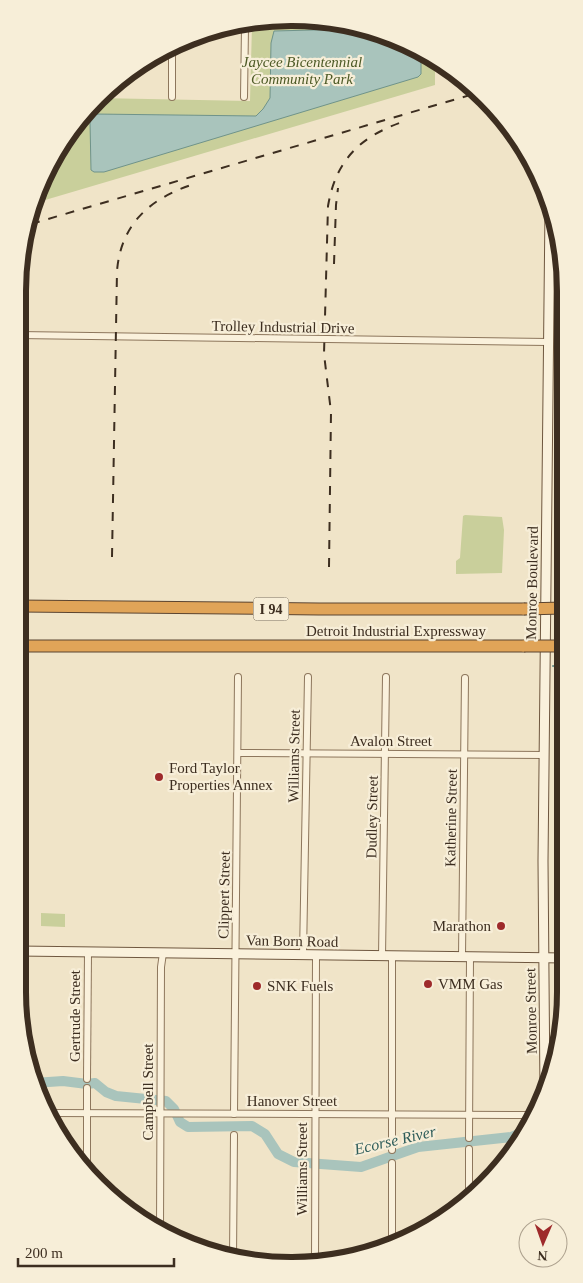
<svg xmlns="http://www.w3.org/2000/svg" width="583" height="1283" font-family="Georgia,serif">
<rect width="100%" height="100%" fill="#f0e4c8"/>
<g fill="#c9cf9b">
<polygon points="291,18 396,38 435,61 435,85 35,203 38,187 97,98 250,101 252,25"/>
<polygon points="465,515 502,517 504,530 502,573 456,574 456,561 460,558 463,516"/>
<polygon points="41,913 65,914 65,927 41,926"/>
</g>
<polygon fill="#a9c4bc" stroke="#6f938a" points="351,29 396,38 421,53 421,74 418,77 104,172 94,172 91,170 90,122 94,114 256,116 263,109 270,98 271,43 274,31"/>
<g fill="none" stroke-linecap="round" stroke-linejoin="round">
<polyline stroke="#6f938a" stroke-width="2" points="553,666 564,667"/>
<polyline stroke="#a9c4bc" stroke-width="10" points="34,1083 63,1081 87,1084 95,1083 106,1092 116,1096 166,1101 174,1109 180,1122 188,1127 252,1126 265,1134 278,1154 294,1162 361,1167 418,1147 511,1137 523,1132"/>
<g stroke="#8d765c" stroke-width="8">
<g id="street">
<polyline points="172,97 172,48"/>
<polyline points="244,97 245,27"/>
<polyline points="18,335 548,342"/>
<polyline points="238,753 544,755"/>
<polyline points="303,955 308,677"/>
<polyline points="382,957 386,677"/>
<polyline points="392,957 392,1150"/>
<polyline points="462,957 465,678"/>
<polyline points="87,1079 88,953"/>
<polyline points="51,1113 533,1115"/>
<polyline points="234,1114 238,677"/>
<polyline points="469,1138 470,957"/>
<polyline points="87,1173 87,1088"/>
<polyline points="469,1196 469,1149"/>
<polyline points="160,1231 161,967 163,953"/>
<polyline points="392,1241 392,1163"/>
<polyline points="233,1258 234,1135"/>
<polyline points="315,1263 316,955"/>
</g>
</g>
<g stroke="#6f573f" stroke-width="11">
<g id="secondary">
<polyline points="18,951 565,958"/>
<polyline points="545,1093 543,861 550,208"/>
</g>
</g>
<g stroke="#5b4430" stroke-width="13">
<g id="highway">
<polyline points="18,606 319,609 524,609"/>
<polyline points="18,646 524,646"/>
</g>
</g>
<use href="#street" stroke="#faf1dc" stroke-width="6"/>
<use href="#secondary" stroke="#faf1dc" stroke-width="9"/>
<use href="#highway" stroke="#e0a458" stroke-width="11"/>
<g stroke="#3d2e20" stroke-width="2" stroke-dasharray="9 9" stroke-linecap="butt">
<polyline points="31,224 477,93"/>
<polyline points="334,264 336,205 338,188"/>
<path d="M112 557 117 271C121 223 151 198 194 184"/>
<path d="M329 567 331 412 324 354 328 206C336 159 361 136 405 121"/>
</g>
<g stroke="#5b4430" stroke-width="13" stroke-linecap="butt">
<g id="highway-bridge">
<polyline points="524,609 563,608"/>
<polyline points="524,646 563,646"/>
</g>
</g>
<use href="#highway-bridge" stroke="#e0a458" stroke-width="11"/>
</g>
<g fill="#9e2a2b" stroke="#f7eed8" stroke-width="2">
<circle cx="159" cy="777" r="5"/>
<circle cx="501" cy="926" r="5"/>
<circle cx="428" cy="984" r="5"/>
<circle cx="257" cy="986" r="5"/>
</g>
<g text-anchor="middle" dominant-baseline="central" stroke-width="4.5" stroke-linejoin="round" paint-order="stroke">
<rect fill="#f7eed8" stroke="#756857" stroke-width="1" x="253.5" y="597.5" width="35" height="23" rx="4"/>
<g font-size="14" font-weight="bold" fill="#3d2e20">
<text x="271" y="609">I 94</text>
</g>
<g font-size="15" font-style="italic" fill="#4d5a26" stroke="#f7eed8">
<text x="302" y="62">Jaycee Bicentennial<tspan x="302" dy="17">Community Park</tspan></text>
</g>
<g font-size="15" fill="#3d2e20" stroke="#f7eed8">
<text transform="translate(283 327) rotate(1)">Trolley Industrial Drive</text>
<text transform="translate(532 583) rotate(-89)">Monroe Boulevard</text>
<text x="396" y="631">Detroit Industrial Expressway</text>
<text x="391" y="741">Avalon Street</text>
<text transform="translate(294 756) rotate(-89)">Williams Street</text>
<text transform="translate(372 817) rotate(-89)">Dudley Street</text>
<text transform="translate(451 818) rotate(-89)">Katherine Street</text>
<text transform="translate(224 895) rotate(-89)">Clippert Street</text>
<text transform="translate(292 941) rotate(1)">Van Born Road</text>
<text transform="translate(531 1011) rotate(-91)">Monroe Street</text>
<text transform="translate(75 1016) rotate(-90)">Gertrude Street</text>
<text transform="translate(148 1092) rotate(-90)">Campbell Street</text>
<text x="292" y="1101">Hanover Street</text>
<text transform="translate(302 1169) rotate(-90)">Williams Street</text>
</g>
<g font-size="15" fill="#3d2e20" stroke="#f7eed8" text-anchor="start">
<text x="169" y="768">Ford Taylor<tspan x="169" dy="17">Properties Annex</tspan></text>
<text x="491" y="926" text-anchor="end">Marathon</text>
<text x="438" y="984">VMM Gas</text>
<text x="267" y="986">SNK Fuels</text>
</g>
<g font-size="16" font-style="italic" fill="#2f5d5a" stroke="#f7eed8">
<text transform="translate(395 1140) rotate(-13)">Ecorse River</text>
</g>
</g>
<path d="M0 0H583V1283H0ZM291 26H292A265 265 0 0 1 557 291V992A265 265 0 0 1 292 1257H291A265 265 0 0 1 26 992V291A265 265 0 0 1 291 26Z" fill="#f7eed8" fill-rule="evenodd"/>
<path fill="none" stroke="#3d2e20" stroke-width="6" d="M291 26H292A265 265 0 0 1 557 291V992A265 265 0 0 1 292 1257H291A265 265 0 0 1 26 992V291A265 265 0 0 1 291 26Z"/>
<g transform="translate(543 1243) rotate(182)"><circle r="24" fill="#f7eed8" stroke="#ada18e"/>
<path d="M0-4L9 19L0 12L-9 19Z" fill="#9e2a2b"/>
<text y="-8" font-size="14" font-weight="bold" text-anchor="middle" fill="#3d2e20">N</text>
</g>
<path d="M18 1258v8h156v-8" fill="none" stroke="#3d2e20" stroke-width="2.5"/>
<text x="25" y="1258" font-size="15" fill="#3d2e20" stroke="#f7eed8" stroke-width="4" paint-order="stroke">200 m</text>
</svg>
